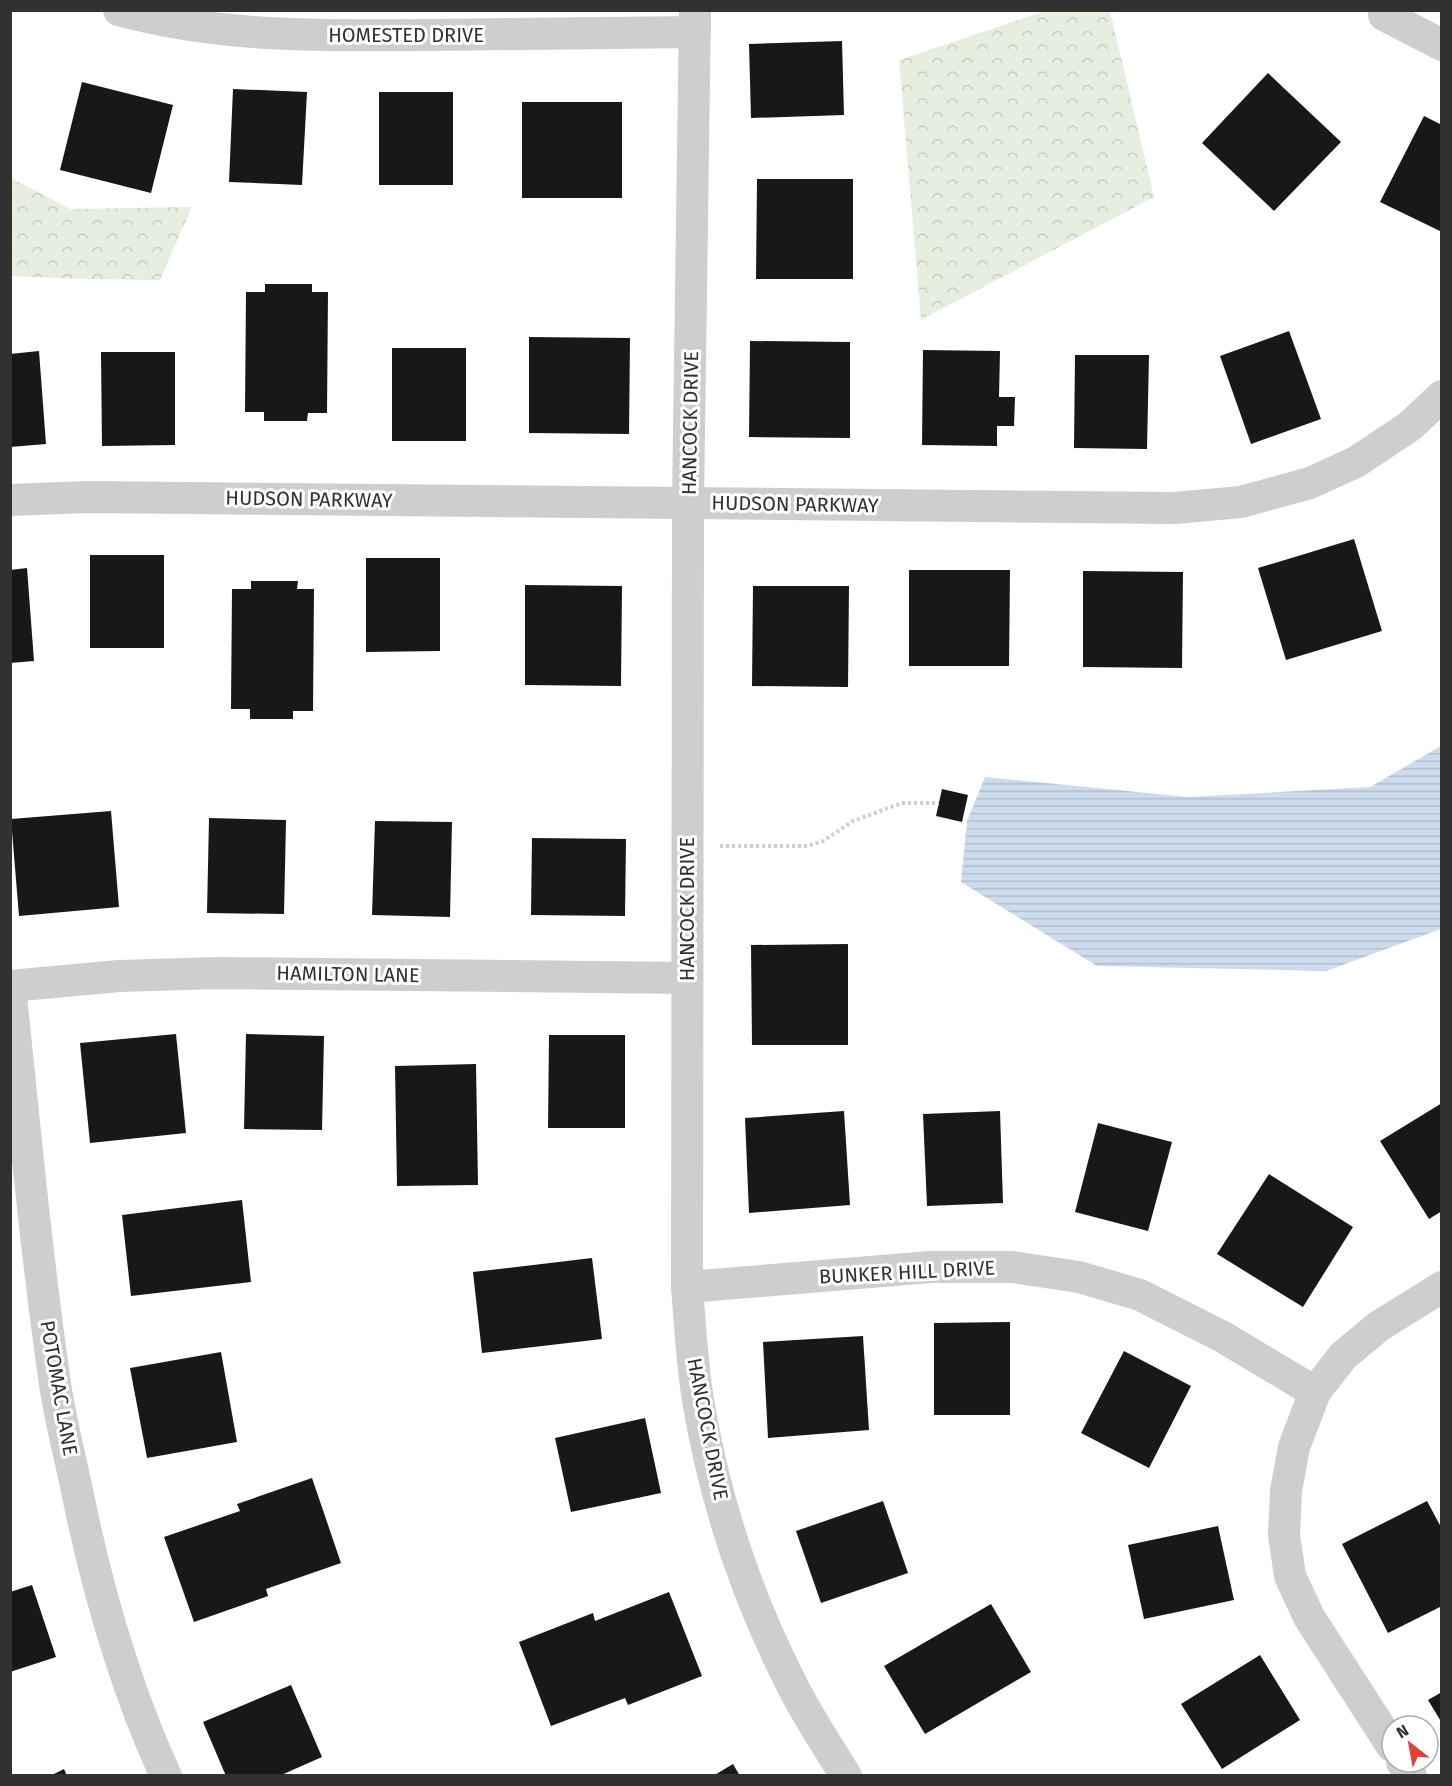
<svg xmlns="http://www.w3.org/2000/svg" width="1452" height="1786" font-family="'Fira Sans',sans-serif">
<defs>
<pattern id="forest-crowns" width="20" height="18" patternUnits="userSpaceOnUse" patternTransform="scale(1.5)"><rect width="20" height="18" fill="#e6eee0"/><path d="M2 6a3 3 0 1 1 6 0M12 15a3 3 0 1 1 6 0" fill="none" stroke="#c6cdc1"/></pattern>
<pattern id="water-rules" width="6" height="5" patternUnits="userSpaceOnUse" patternTransform="scale(1.5)"><rect width="6" height="5" fill="#cddced"/><path d="M0 2.5h6" fill="none" stroke="#b0bdcc"/></pattern>
</defs>
<rect width="100%" height="100%" fill="#fff"/>
<g fill="url(#forest-crowns)">
<polygon points="1045,11 1110,11 1154,197 921,320 899,60"/>
<polygon points="11,178 70,209 192,207 160,280 81,279 11,276"/>
</g>
<polygon fill="url(#water-rules)" points="1441,746 1441,929 1326,971 1097,966 961,882 967,821 985,777 1188,797 1370,787"/>
<g fill="#181818">
<polygon points="842,41 844,115 751,118 749,44"/>
<polygon points="1268,73 1341,142 1274,211 1202,143"/>
<polygon points="82,82 173,105 151,193 60,170"/>
<polygon points="233,89 307,92 302,185 229,182"/>
<rect x="379" y="92" width="74" height="93"/>
<rect x="522" y="102" width="100" height="96"/>
<polygon points="1424,116 1442,125 1442,232 1380,202"/>
<polygon points="757,179 853,179 853,279 756,279"/>
<polygon points="265,284 312,284 312,292 328,292 327,413 308,413 307,421 264,421 264,412 245,412 246,292 265,292"/>
<polygon points="1289,331 1321,419 1251,444 1220,356"/>
<polygon points="529,337 630,338 629,434 529,433"/>
<polygon points="750,341 850,342 850,438 749,437"/>
<rect x="392" y="348" width="74" height="93"/>
<polygon points="923,350 1000,351 999,397 1015,397 1014,426 997,426 997,446 922,445"/>
<polygon points="39,351 46,444 10,447 10,354"/>
<polygon points="101,352 175,352 175,445 102,446"/>
<polygon points="1075,355 1149,355 1147,449 1074,448"/>
<polygon points="1354,539 1382,631 1286,660 1258,568"/>
<rect x="90" y="555" width="74" height="93"/>
<polygon points="366,558 440,558 440,651 366,652"/>
<polygon points="27,568 34,661 10,663 10,570"/>
<polygon points="909,570 1010,570 1009,666 909,666"/>
<polygon points="1083,571 1183,572 1182,668 1083,667"/>
<polygon points="251,581 298,581 297,589 314,589 313,711 293,711 293,719 250,719 250,709 231,709 232,589 251,589"/>
<polygon points="525,585 622,586 621,686 525,685"/>
<polygon points="753,586 849,586 848,687 752,686"/>
<polygon points="942,789 968,795 962,822 936,816"/>
<polygon points="111,811 119,907 19,916 11,819"/>
<polygon points="209,818 286,820 284,914 207,913"/>
<polygon points="375,821 452,822 450,917 372,915"/>
<polygon points="532,838 626,839 625,916 531,915"/>
<polygon points="848,944 848,1045 752,1045 751,945"/>
<polygon points="176,1034 186,1133 90,1143 80,1043"/>
<polygon points="246,1034 324,1036 322,1130 244,1129"/>
<polygon points="549,1035 625,1035 625,1128 548,1128"/>
<polygon points="476,1064 478,1185 397,1186 395,1066"/>
<polygon points="1442,1103 1442,1211 1429,1219 1380,1141"/>
<polygon points="844,1111 850,1205 749,1213 745,1118"/>
<polygon points="1000,1111 1003,1203 927,1206 923,1114"/>
<polygon points="1098,1123 1172,1142 1148,1231 1075,1212"/>
<polygon points="1269,1174 1353,1227 1303,1307 1217,1254"/>
<polygon points="242,1200 251,1282 131,1296 122,1215"/>
<polygon points="592,1258 602,1339 482,1353 473,1272"/>
<polygon points="1010,1322 1010,1415 934,1415 934,1323"/>
<polygon points="863,1336 869,1430 768,1438 763,1342"/>
<polygon points="1124,1351 1191,1386 1149,1468 1081,1433"/>
<polygon points="221,1352 237,1442 147,1458 130,1368"/>
<polygon points="645,1418 661,1493 571,1512 555,1438"/>
<polygon points="312,1478 341,1563 266,1589 268,1596 194,1622 164,1537 240,1511 237,1504"/>
<polygon points="883,1501 908,1573 821,1603 796,1531"/>
<polygon points="1427,1501 1442,1529 1442,1606 1388,1633 1342,1544"/>
<polygon points="1218,1526 1234,1600 1144,1619 1128,1545"/>
<polygon points="32,1585 56,1657 10,1672 10,1592"/>
<polygon points="669,1592 702,1676 628,1705 625,1698 551,1726 519,1642 593,1613 595,1621"/>
<polygon points="991,1604 1031,1672 925,1734 884,1666"/>
<polygon points="1260,1655 1300,1720 1222,1769 1181,1704"/>
<polygon points="291,1685 322,1757 279,1776 226,1776 203,1722"/>
<polygon points="1442,1692 1442,1723 1428,1700"/>
<polygon points="733,1764 740,1776 713,1776"/>
<polygon points="64,1769 67,1776 50,1776"/>
</g>
<g fill="none" stroke-linecap="round" stroke-linejoin="round">
<polyline stroke="#cecece" stroke-width="4" stroke-dasharray="3 3" stroke-linecap="butt" points="720,846 807,846 823,841 853,821 902,803 939,803"/>
<g stroke="#cecece" stroke-width="32">
<path d="M119 10C221 38 326 36 431 35 519 34 607 33 695 32"/>
<path d="M695 10 688 503 687 1287C690 1325 692 1363 698 1400 714 1497 746 1594 790 1681 806 1714 827 1745 846 1776"/>
<polyline points="1384,15 1442,45"/>
<polyline points="10,500 89,497 1174,508 1241,502 1310,483 1356,462 1410,426 1442,396"/>
<polyline points="10,986 119,976 219,973 686,978"/>
<path d="M10 987C24 1119 36 1252 55 1384 60 1418 69 1452 76 1486 96 1585 123 1683 166 1776"/>
<polyline points="687,1287 931,1267 1012,1267 1079,1277 1140,1295 1223,1337 1315,1392"/>
<polyline points="1392,1746 1309,1617 1290,1576 1284,1535 1286,1491 1294,1447 1315,1392 1343,1356 1379,1326 1442,1287"/>
<polyline points="1402,1762 1411,1776"/>
</g>
</g>
<g text-anchor="middle" dominant-baseline="central" stroke-width="6" stroke-linejoin="round" paint-order="stroke">
<g font-size="20" fill="#313131" stroke="#fff">
<text x="406" y="35">HOMESTED DRIVE</text>
<text transform="translate(690 423) rotate(-89)">HANCOCK DRIVE</text>
<text transform="translate(309 499) rotate(1)">HUDSON PARKWAY</text>
<text transform="translate(795 504) rotate(1)">HUDSON PARKWAY</text>
<text transform="translate(687 909) rotate(-90)">HANCOCK DRIVE</text>
<text transform="translate(348 974) rotate(1)">HAMILTON LANE</text>
<text transform="translate(907 1272) rotate(-3)">BUNKER HILL DRIVE</text>
<text transform="translate(59 1388) rotate(80)">POTOMAC LANE</text>
<text transform="translate(708 1429) rotate(79)">HANCOCK DRIVE</text>
</g>
</g>
<rect width="1452" height="1786" fill="none" stroke="#313131" stroke-width="24"/>
<g transform="translate(1410 1744) rotate(329)"><circle r="28" fill="#ffffff" stroke="#adadad" stroke-width="1.5"/>
<path d="M0-4.5L10 22L0 15L-10 22Z" fill="#e53f36"/>
<text y="-9" font-size="16" font-weight="bold" text-anchor="middle" fill="#313131">N</text>
</g>
</svg>
